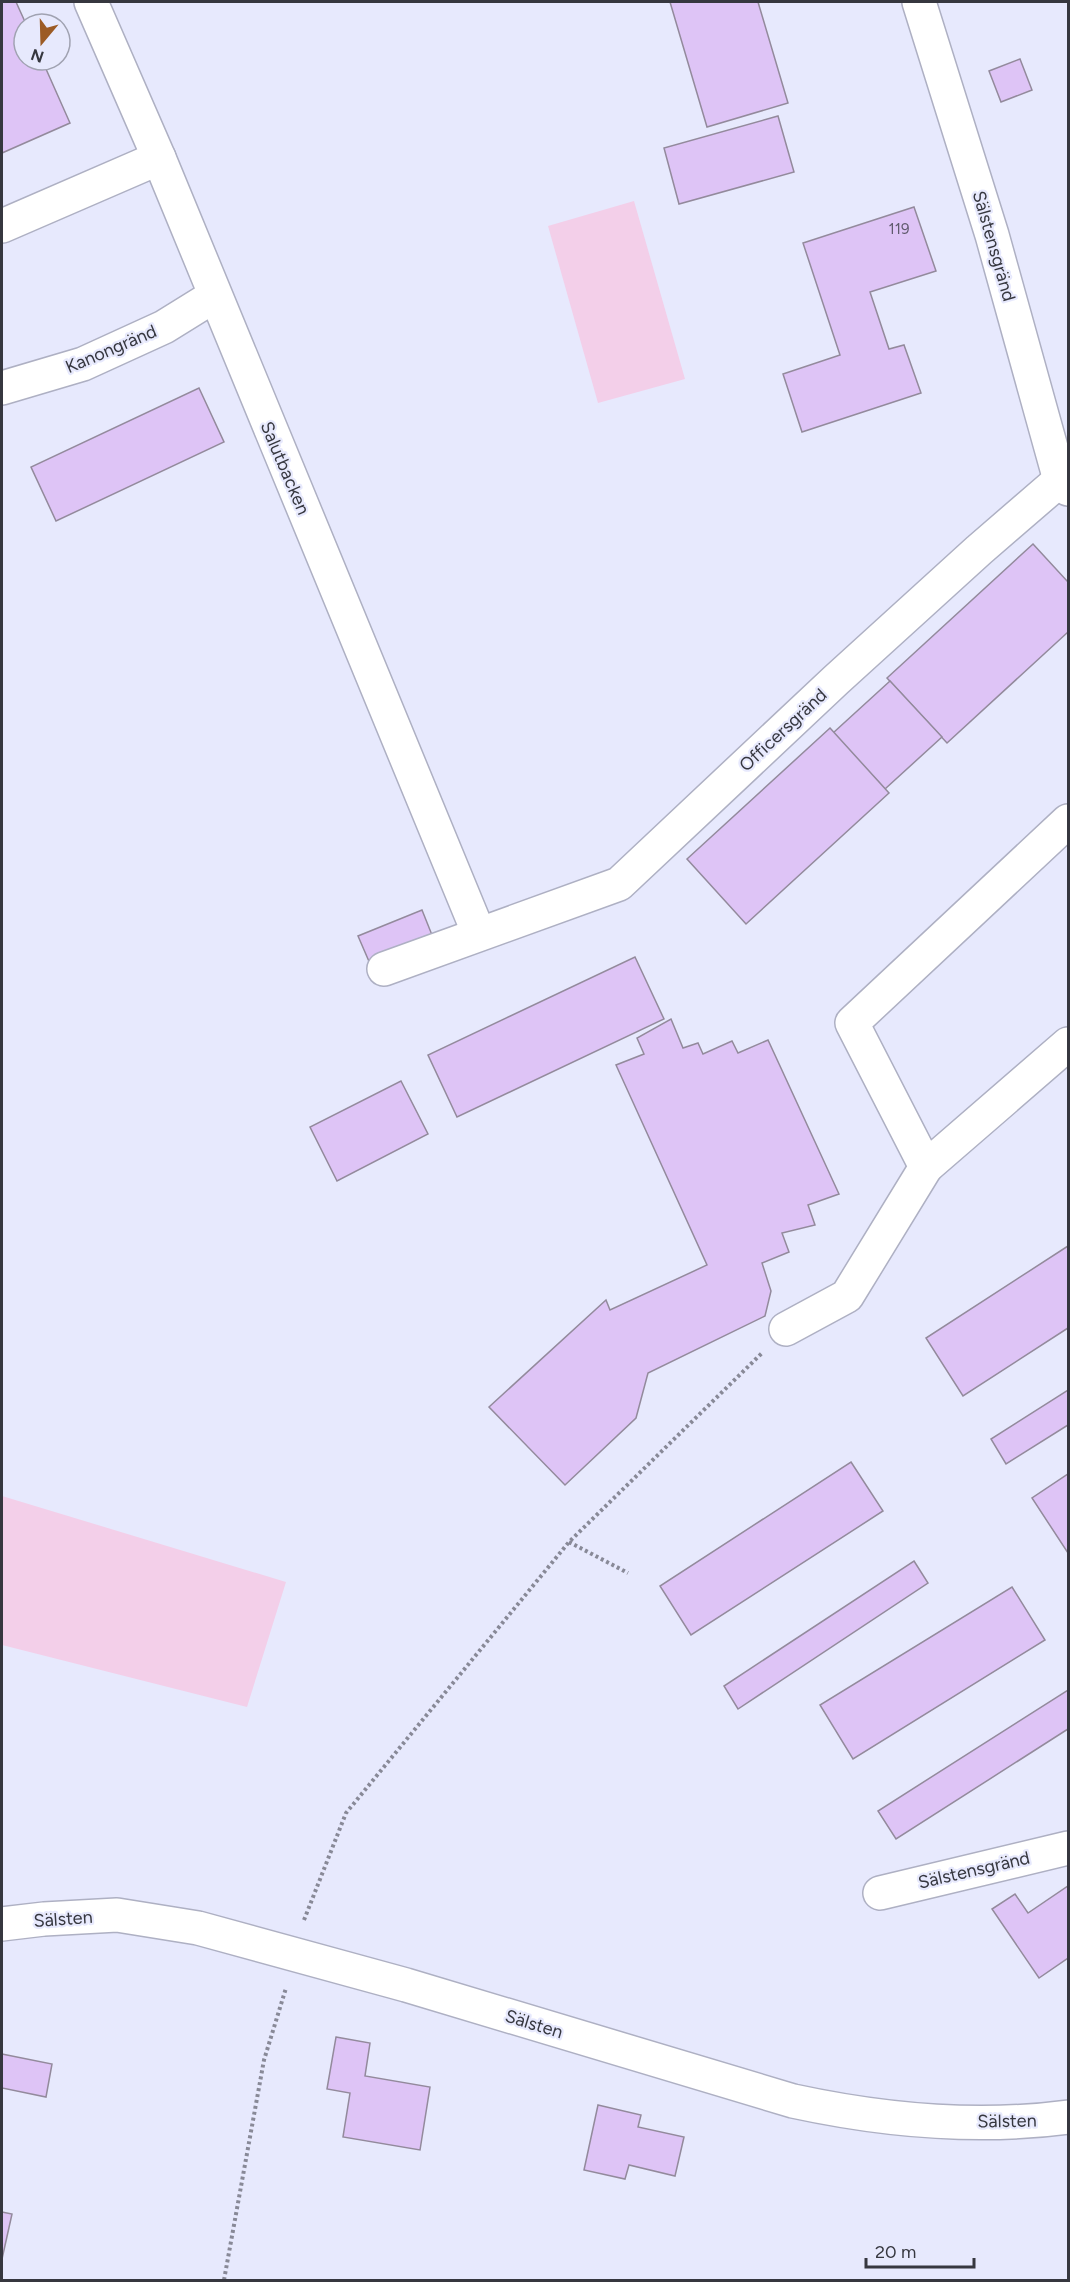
<svg xmlns="http://www.w3.org/2000/svg" width="1070" height="2282" font-family="Figtree,sans-serif">
<rect width="100%" height="100%" fill="#e7e9fd"/>
<g fill="#f3cfe9">
<polygon points="634,201 685,379 598,403 548,226"/>
<polygon points="2,1496 286,1582 247,1707 2,1645"/>
</g>
<g fill="#dec4f6" stroke="#938a9c" stroke-width="1.5">
<polygon points="2,2 16,2 26,24 24,24 24,60 42,60 70,123 2,153"/>
<polygon points="670,2 758,2 788,103 707,127"/>
<polygon points="1020,59 1032,90 1001,102 989,71"/>
<polygon points="778,116 794,172 679,204 664,148"/>
<polygon points="914,207 936,271 870,292 889,349 904,345 921,393 802,432 783,374 840,355 803,243"/>
<polygon points="199,388 224,442 56,521 31,467"/>
<polygon points="1033,544 1068,582 1068,632 947,743 887,678"/>
<polygon points="890,681 942,737 885,789 833,733"/>
<polygon points="830,728 889,793 746,924 687,859"/>
<polygon points="422,910 434,940 371,966 358,936"/>
<polygon points="635,957 664,1019 457,1117 428,1055"/>
<polygon points="671,1019 683,1048 698,1043 703,1054 732,1041 738,1053 768,1040 839,1194 808,1205 815,1225 782,1233 789,1252 762,1263 771,1291 765,1316 648,1373 636,1418 565,1485 489,1407 606,1300 610,1310 707,1265 616,1065 644,1054 637,1038"/>
<polygon points="401,1081 428,1134 337,1181 310,1127"/>
<polygon points="1068,1246 1068,1328 963,1396 926,1338"/>
<polygon points="1068,1390 1068,1425 1006,1464 991,1439"/>
<polygon points="851,1462 883,1511 691,1635 660,1586"/>
<polygon points="1068,1474 1068,1553 1032,1498"/>
<polygon points="914,1561 928,1583 738,1709 724,1686"/>
<polygon points="1012,1587 1045,1640 853,1759 820,1705"/>
<polygon points="1068,1690 1068,1729 896,1839 878,1811"/>
<polygon points="1068,1886 1068,1958 1039,1978 992,1909 1015,1894 1028,1913"/>
<polygon points="336,2037 370,2043 365,2076 430,2087 420,2150 343,2137 350,2093 327,2089"/>
<polygon points="2,2054 52,2064 46,2097 2,2088"/>
<polygon points="598,2105 641,2115 638,2127 684,2137 675,2176 629,2165 625,2179 584,2170"/>
<polygon points="2,2212 12,2214 2,2259"/>
</g>
<g fill="none" stroke-linecap="round" stroke-linejoin="round">
<g stroke="#aeb0c3" stroke-width="36">
<g id="minor">
<polyline points="91,2 159,158 479,934"/>
<polyline points="919,2 992,235 1060,480 1068,489"/>
<polyline points="2,226 159,158"/>
<polyline points="2,388 83,364 164,327 214,296"/>
<polyline points="1068,821 852,1023 926,1167 1068,1044"/>
<polyline points="384,969 619,884 836,680 979,550 1060,480"/>
<polyline points="786,1329 847,1296 926,1167"/>
<polyline points="880,1893 1068,1848"/>
<path d="M2 1924 44 1919 117 1915 198 1928 406 1985 793 2101C881 2120 978 2129 1068 2117"/>
</g>
</g>
<g stroke="#888997" stroke-width="4" stroke-dasharray="3 3" stroke-linecap="butt">
<polyline points="569,1542 628,1573"/>
<polyline points="304,1920 346,1813 569,1542 762,1353"/>
<polyline points="224,2280 264,2060 286,1988"/>
</g>
<use href="#minor" stroke="#fff" stroke-width="33"/>
</g>
<g text-anchor="middle" dominant-baseline="central" stroke-width="4.5" stroke-linejoin="round" paint-order="stroke">
<g font-size="15" fill="#605a6d">
<text x="899" y="229">119</text>
</g>
<g font-size="18" fill="#36373f" stroke="#e7e9fd">
<text transform="translate(994 246) rotate(74)">Sälstensgränd</text>
<text transform="translate(111 349) rotate(-23)">Kanongränd</text>
<text transform="translate(285 468) rotate(67)">Salutbacken</text>
<text transform="translate(783 730) rotate(-43)">Officersgränd</text>
<text transform="translate(974 1870) rotate(-13)">Sälstensgränd</text>
<text transform="translate(63 1919) rotate(-4)">Sälsten</text>
<text transform="translate(534 2024) rotate(17)">Sälsten</text>
<text transform="translate(1007 2121) rotate(-1)">Sälsten</text>
</g>
</g>
<rect width="1070" height="2282" fill="none" stroke="#36373f" stroke-width="6"/>
<g transform="translate(42 42) rotate(199)"><circle r="28" fill="#e7e9fd" stroke="#a0a2b1" stroke-width="1.5"/>
<path d="M0-4.5L10 22L0 15L-10 22Z" fill="#9c5b25"/>
<text y="-9" font-size="16" font-weight="bold" text-anchor="middle" fill="#36373f">N</text>
</g>
<path d="M866 2258v9h108v-9" fill="none" stroke="#36373f" stroke-width="3"/>
<text x="875" y="2258" font-size="18" fill="#36373f" stroke="#e7e9fd" stroke-width="4.5" paint-order="stroke">20 m</text>
</svg>
